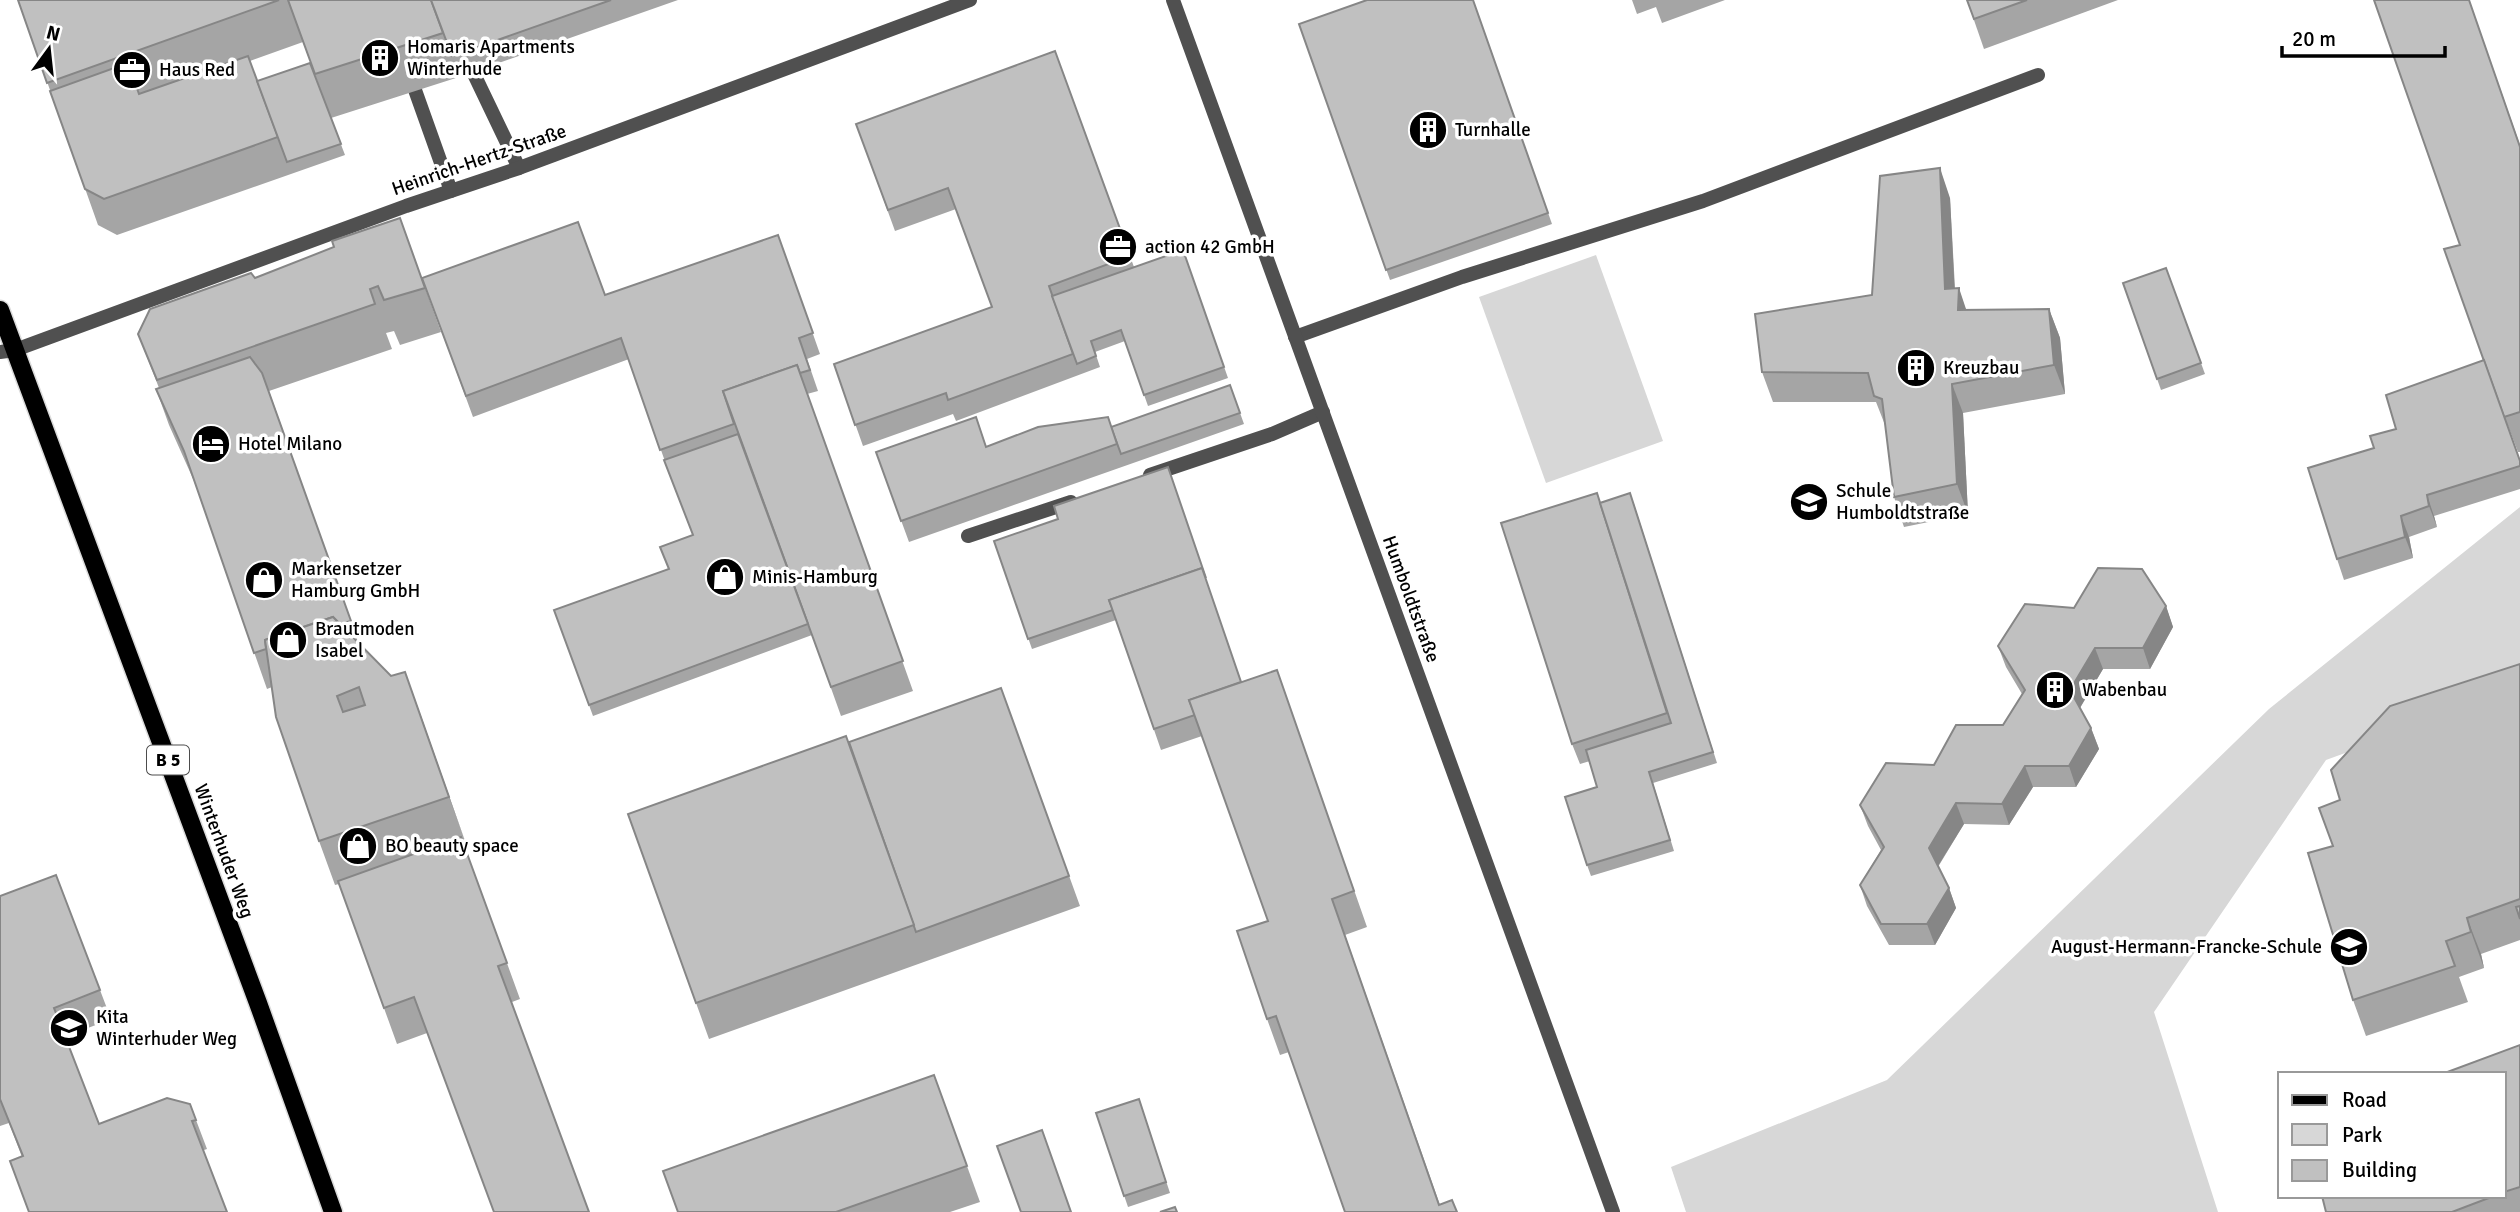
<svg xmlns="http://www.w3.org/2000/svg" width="2520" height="1212" font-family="Signika,sans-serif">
<rect width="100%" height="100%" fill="#fff"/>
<g fill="#d7d7d7">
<polygon points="1596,255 1663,441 1546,483 1479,297"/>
<polygon points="2520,507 2520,689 2326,760 2154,1012 2218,1212 1686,1212 1671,1167 1887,1080 2269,709"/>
</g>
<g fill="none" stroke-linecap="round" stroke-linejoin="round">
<g stroke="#dbdbdb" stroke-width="21">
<polyline id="primary" points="0,310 258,1003 333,1212"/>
</g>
<g stroke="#505050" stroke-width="14">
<polyline points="473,72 519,168"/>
<polyline points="415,90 451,191"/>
<polyline points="1295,337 1462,277 1703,201 2038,75"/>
<polyline points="1150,475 1272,434 1323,412"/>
<polyline points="968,536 1071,502"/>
</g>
<g stroke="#505050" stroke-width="14">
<polyline points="1173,0 1613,1212"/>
<polyline points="0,352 15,350 406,206 519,168 970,0"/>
</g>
<use href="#primary" stroke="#000" stroke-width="18"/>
</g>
<g fill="#a5a5a5">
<polygon points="18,0 678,0 459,77 331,118 303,42 250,61 257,81 310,63 345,155 117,235 98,225"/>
<polygon points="1473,0 1552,224 1390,280 1299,24"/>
<polygon points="1632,0 1725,0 1662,23 1656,7 1637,14"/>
<polygon points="1967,0 2118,0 1984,49"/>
<polygon points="2469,0 2520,145 2520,452 2518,452 2507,423 2520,461 2520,489 2434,516 2437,527 2409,537 2413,558 2344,580 2337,559 2374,448 2396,429 2484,360 2460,245"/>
<polygon points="1055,51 1134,267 1183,250 1228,378 1148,406 1125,341 1095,352 1100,367 956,421 953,414 863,446 834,364 992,307 956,209 895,231 856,124"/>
<polygon points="1950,198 1955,288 1966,310 2049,309 2060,338 2065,394 1963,413 1968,514 1904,527 1894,497 1885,425 1876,402 1773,402 1762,372 1872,295"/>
<polygon points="400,218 441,332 400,345 394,331 386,333 392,349 269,391 359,644 391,676 405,672 465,841 463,842 520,999 397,1044 339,884 335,885 319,841 272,687 267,689 194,481 169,425 156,389 159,388 138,334"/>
<polygon points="778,235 820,354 807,359 818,391 807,394 913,691 841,716 812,635 593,716 554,610 669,569 693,535 668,470 629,359 473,417 422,278 605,295"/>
<polygon points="2166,268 2205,374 2161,390 2123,283"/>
<polygon points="1230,385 1244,424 909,542 876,452 986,447 1112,429"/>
<polygon points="1600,503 1634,504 1717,763 1653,783 1674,851 1591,876 1587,865 1597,787 1590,761 1580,764 1572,744"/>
<polygon points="994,541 1241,682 1277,670 1367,927 1345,935 1440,1205 1457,1212 1345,1212 1289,1052 1280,1055 1267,1019 1268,921 1202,736 1161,750 1116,620 1032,649"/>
<polygon points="2166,606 2173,627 2150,669 2103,669 2080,708 2091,728 2099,749 2076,787 2033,787 2009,825 1964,824 1938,867 1949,888 1956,908 1935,945 1889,945 1867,906 1860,885 1881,850 1868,826 1860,805 2003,725 2022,694 2006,667 1998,646 2074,608"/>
<polygon points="2520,664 2520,940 2481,954 2484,968 2459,977 2468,1002 2366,1036 2353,1000 2333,846 2340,800"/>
<polygon points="1001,688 1080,906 709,1039 628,814 849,742"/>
<polygon points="0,896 100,990 111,1019 65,1037 99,1124 196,1120 207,1149 204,1150 22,1157 9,1123 0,1126"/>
<polygon points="2520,1045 2520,1212 2326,1212 2322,1196 2504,1196 2504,1074"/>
<polygon points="934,1075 980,1202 950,1212 678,1212"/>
<polygon points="1139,1099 1170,1193 1128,1207 1096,1113"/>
</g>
<g fill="#868686">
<polygon points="1940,168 1950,198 1956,318 1945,289"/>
<polygon points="1959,288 1969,318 1958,310"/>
<polygon points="2049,309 2060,338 2065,394 2054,365"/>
<polygon points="1952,384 1963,413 1968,514 1957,484"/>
<polygon points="2427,495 2434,516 2437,527 2429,506"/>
<polygon points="2401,516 2409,537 2413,558 2405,537"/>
<polygon points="2166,606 2173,627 2150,669 2143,648"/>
<polygon points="2095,648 2103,669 2078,711 2070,690"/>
<polygon points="405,672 421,716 465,841 449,797"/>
<polygon points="2091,728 2099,749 2076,787 2069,766"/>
<polygon points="2025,766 2033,787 2009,825 2002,804"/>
<polygon points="1956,803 1964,824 1936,869 1929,848"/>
<polygon points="1949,888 1956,908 1935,945 1927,924"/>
<polygon points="2467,918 2481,954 2484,968 2471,932"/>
</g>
<g fill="#c0c0c0" stroke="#868686" stroke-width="2" fill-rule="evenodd">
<polygon points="18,0 279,0 47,83"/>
<polygon points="288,0 431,0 443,33 315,74"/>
<polygon points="431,0 611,0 452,56"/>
<polygon points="1367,0 1473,0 1548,213 1386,270 1299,24"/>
<polygon points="1967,0 2027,0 1974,19"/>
<polygon points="2374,0 2469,0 2520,147 2520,412 2504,417 2444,249 2460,245"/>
<polygon points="1055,51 1130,256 1049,286 1073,354 948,400 946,393 855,425 834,364 992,307 948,188 888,210 856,124"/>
<polygon points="248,56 278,137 104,199 85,189 50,91 128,63 139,94"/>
<polygon points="310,63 341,144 287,162 257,81"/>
<polygon points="1940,168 1945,289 1959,288 1958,310 2049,309 2054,365 1952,384 1957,484 1894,497 1882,399 1874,396 1868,373 1762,372 1755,314 1872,295 1880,176"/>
<polygon points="400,218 425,288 384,300 378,286 370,289 375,304 157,380 138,334 150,309 251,273 255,278 334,247 332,241"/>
<polygon points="578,222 605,295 778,235 813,333 799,338 810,370 800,373 797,365 723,391 734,424 660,450 621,338 466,396 422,278"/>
<polygon points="1183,250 1224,367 1144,395 1121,330 1091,341 1096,356 1077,364 1052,296"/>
<polygon points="2166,268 2201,363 2157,379 2123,283"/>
<polygon points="250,357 262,373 351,621 340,624 333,617 265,640 266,649 254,653 184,451 156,389"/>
<polygon points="2484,360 2520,461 2520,466 2427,495 2429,506 2401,516 2405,537 2337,559 2308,468 2374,448 2370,436 2396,429 2386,395"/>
<polygon points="797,365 903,661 831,687 723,391"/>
<polygon points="1230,385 1240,413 1121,454 1111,427"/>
<polygon points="976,417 986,447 1038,427 1108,417 1117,444 901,521 876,452"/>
<polygon points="738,434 808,624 589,705 554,610 669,569 660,547 693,535 664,460"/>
<polygon points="1168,467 1206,578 1202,568 1109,600 1113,610 1028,639 994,541 1058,519 1054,506"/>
<polygon points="1597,493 1667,713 1572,744 1501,523"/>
<polygon points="1630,493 1713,752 1649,772 1670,840 1587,865 1565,797 1597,787 1586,750 1671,723 1600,503"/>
<polygon points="1202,568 1241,682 1189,700 1195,715 1154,729 1109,600"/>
<polygon points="2098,568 2142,569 2166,606 2143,648 2095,648 2070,690 2091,728 2069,766 2025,766 2002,804 1956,803 1929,848 1949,888 1927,924 1881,924 1860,885 1884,847 1860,805 1886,763 1934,765 1956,725 2003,725 2025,690 1998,646 2025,604 2074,608"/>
<path d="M333 617 391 676 405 672 449 797 319 841 276 717 265 640ZM359 687 365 705 343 712 337 696Z"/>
<polygon points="2520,664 2520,899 2467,918 2471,932 2446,941 2455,966 2353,1000 2308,853 2333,846 2319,808 2340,800 2331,770 2390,706"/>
<polygon points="1277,670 1354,891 1332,899 1439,1205 1452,1200 1457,1212 1345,1212 1276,1016 1267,1019 1237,931 1268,921 1189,700"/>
<polygon points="1001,688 1069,876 916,932 849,742"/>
<polygon points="846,736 914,925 696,1003 628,814"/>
<polygon points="461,837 507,963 498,966 589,1212 494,1212 414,997 384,1008 338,881"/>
<polygon points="56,875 100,990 54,1008 99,1124 167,1098 190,1104 196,1120 192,1121 227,1212 29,1212 10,1161 23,1156 0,1099 0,896"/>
<polygon points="2520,906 2520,919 2516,907"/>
<polygon points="2520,1045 2520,1187 2504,1192 2504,1074 2442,1074"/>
<polygon points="934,1075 967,1166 836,1212 678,1212 663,1171"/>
<polygon points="1139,1099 1166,1182 1124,1196 1096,1113"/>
<polygon points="1042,1130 1071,1212 1021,1212 997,1146"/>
<polygon points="2322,1196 2494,1196 2452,1212 2326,1212"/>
<polygon points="1175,1207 1177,1212 1160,1212"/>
</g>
<defs>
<g id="building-disc" transform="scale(2.0125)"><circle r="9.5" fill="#000" stroke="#fff"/><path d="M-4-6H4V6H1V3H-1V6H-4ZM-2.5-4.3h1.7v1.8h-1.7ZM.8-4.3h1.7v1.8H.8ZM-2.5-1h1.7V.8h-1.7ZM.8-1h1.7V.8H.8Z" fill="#fff"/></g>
<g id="office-disc" transform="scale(2.0125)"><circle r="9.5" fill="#000" stroke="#fff"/><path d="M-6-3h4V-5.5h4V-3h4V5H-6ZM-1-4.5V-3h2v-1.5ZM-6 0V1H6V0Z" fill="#fff"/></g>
<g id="hotel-disc" transform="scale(2.0125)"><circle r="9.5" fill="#000" stroke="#fff"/><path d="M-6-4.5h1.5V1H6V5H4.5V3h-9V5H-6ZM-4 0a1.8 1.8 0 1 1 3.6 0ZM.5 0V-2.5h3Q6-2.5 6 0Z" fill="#fff"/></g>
<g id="school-disc" transform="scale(2.0125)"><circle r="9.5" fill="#000" stroke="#fff"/><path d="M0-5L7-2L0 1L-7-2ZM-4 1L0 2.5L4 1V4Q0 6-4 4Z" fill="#fff"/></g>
<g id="shop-disc" transform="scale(2.0125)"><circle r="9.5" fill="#000" stroke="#fff"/><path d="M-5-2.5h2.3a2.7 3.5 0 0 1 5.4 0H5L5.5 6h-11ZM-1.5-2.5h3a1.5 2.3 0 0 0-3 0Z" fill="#fff"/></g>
</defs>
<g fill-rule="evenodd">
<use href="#building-disc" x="380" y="58"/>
<use href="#office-disc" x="132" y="70"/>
<use href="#building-disc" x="1428" y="130"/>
<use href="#office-disc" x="1118" y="247"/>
<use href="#building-disc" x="1916" y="368"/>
<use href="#hotel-disc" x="211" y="444"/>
<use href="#school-disc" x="1809" y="502"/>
<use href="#shop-disc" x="725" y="577"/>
<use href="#shop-disc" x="264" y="580"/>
<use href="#shop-disc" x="288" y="640"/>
<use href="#building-disc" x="2055" y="690"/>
<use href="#shop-disc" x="358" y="846"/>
<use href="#school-disc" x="2349" y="947"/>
<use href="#school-disc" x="69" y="1028"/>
</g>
<g text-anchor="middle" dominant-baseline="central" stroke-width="7" stroke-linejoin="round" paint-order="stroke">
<rect fill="#fff" stroke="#4c4c4c" stroke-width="2" x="147" y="745.5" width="42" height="29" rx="5"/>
<g font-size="18" font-weight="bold" fill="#000">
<text x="168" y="760">B 5</text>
</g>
<g font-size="19" fill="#000" stroke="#fff" text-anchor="start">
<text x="407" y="47">Homaris Apartments<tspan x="407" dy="22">Winterhude</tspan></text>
<text x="159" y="70">Haus Red</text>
<text x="1455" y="130">Turnhalle</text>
<text x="1145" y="247">action 42 GmbH</text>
<text x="1943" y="368">Kreuzbau</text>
<text x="238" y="444">Hotel Milano</text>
<text x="1836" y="491">Schule<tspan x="1836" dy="22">Humboldtstraße</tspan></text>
<text x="291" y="569">Markensetzer<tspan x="291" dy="22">Hamburg GmbH</tspan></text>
<text x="752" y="577">Minis-Hamburg</text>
<text x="315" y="629">Brautmoden<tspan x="315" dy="22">Isabel</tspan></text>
<text x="2082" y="690">Wabenbau</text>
<text x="385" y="846">BO beauty space</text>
<text x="2322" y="947" text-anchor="end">August-Hermann-Francke-Schule</text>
<text x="96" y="1017">Kita<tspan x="96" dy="22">Winterhuder Weg</tspan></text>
</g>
<g font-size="19" fill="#000" stroke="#fff">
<text transform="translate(479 160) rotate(-19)">Heinrich-Hertz-Straße</text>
<text transform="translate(1411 599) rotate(70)">Humboldtstraße</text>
<text transform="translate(224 851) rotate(70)">Winterhuder Weg</text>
</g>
</g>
<rect x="2278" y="1072" width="228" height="126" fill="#ffffff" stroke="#999999" stroke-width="2"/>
<rect x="2292" y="1095" width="35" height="10" fill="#000000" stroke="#999999" stroke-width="2"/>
<text x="2342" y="1107" font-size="21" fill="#000000">Road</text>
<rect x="2292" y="1124" width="35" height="21" fill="#d7d7d7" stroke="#999999" stroke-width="2"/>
<text x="2342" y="1142" font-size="21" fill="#000000">Park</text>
<rect x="2292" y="1160" width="35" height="21" fill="#c0c0c0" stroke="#999999" stroke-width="2"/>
<text x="2342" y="1177" font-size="21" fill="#000000">Building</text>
<g transform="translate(49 49) rotate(15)" stroke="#ffffff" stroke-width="5" paint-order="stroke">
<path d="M0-5L12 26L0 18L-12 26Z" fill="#000000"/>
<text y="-10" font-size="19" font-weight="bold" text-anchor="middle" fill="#000000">N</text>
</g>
<path d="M2282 46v10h163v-10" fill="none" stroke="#000000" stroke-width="3.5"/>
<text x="2292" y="46" font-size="21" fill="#000000" stroke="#ffffff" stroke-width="5" paint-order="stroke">20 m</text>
</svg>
